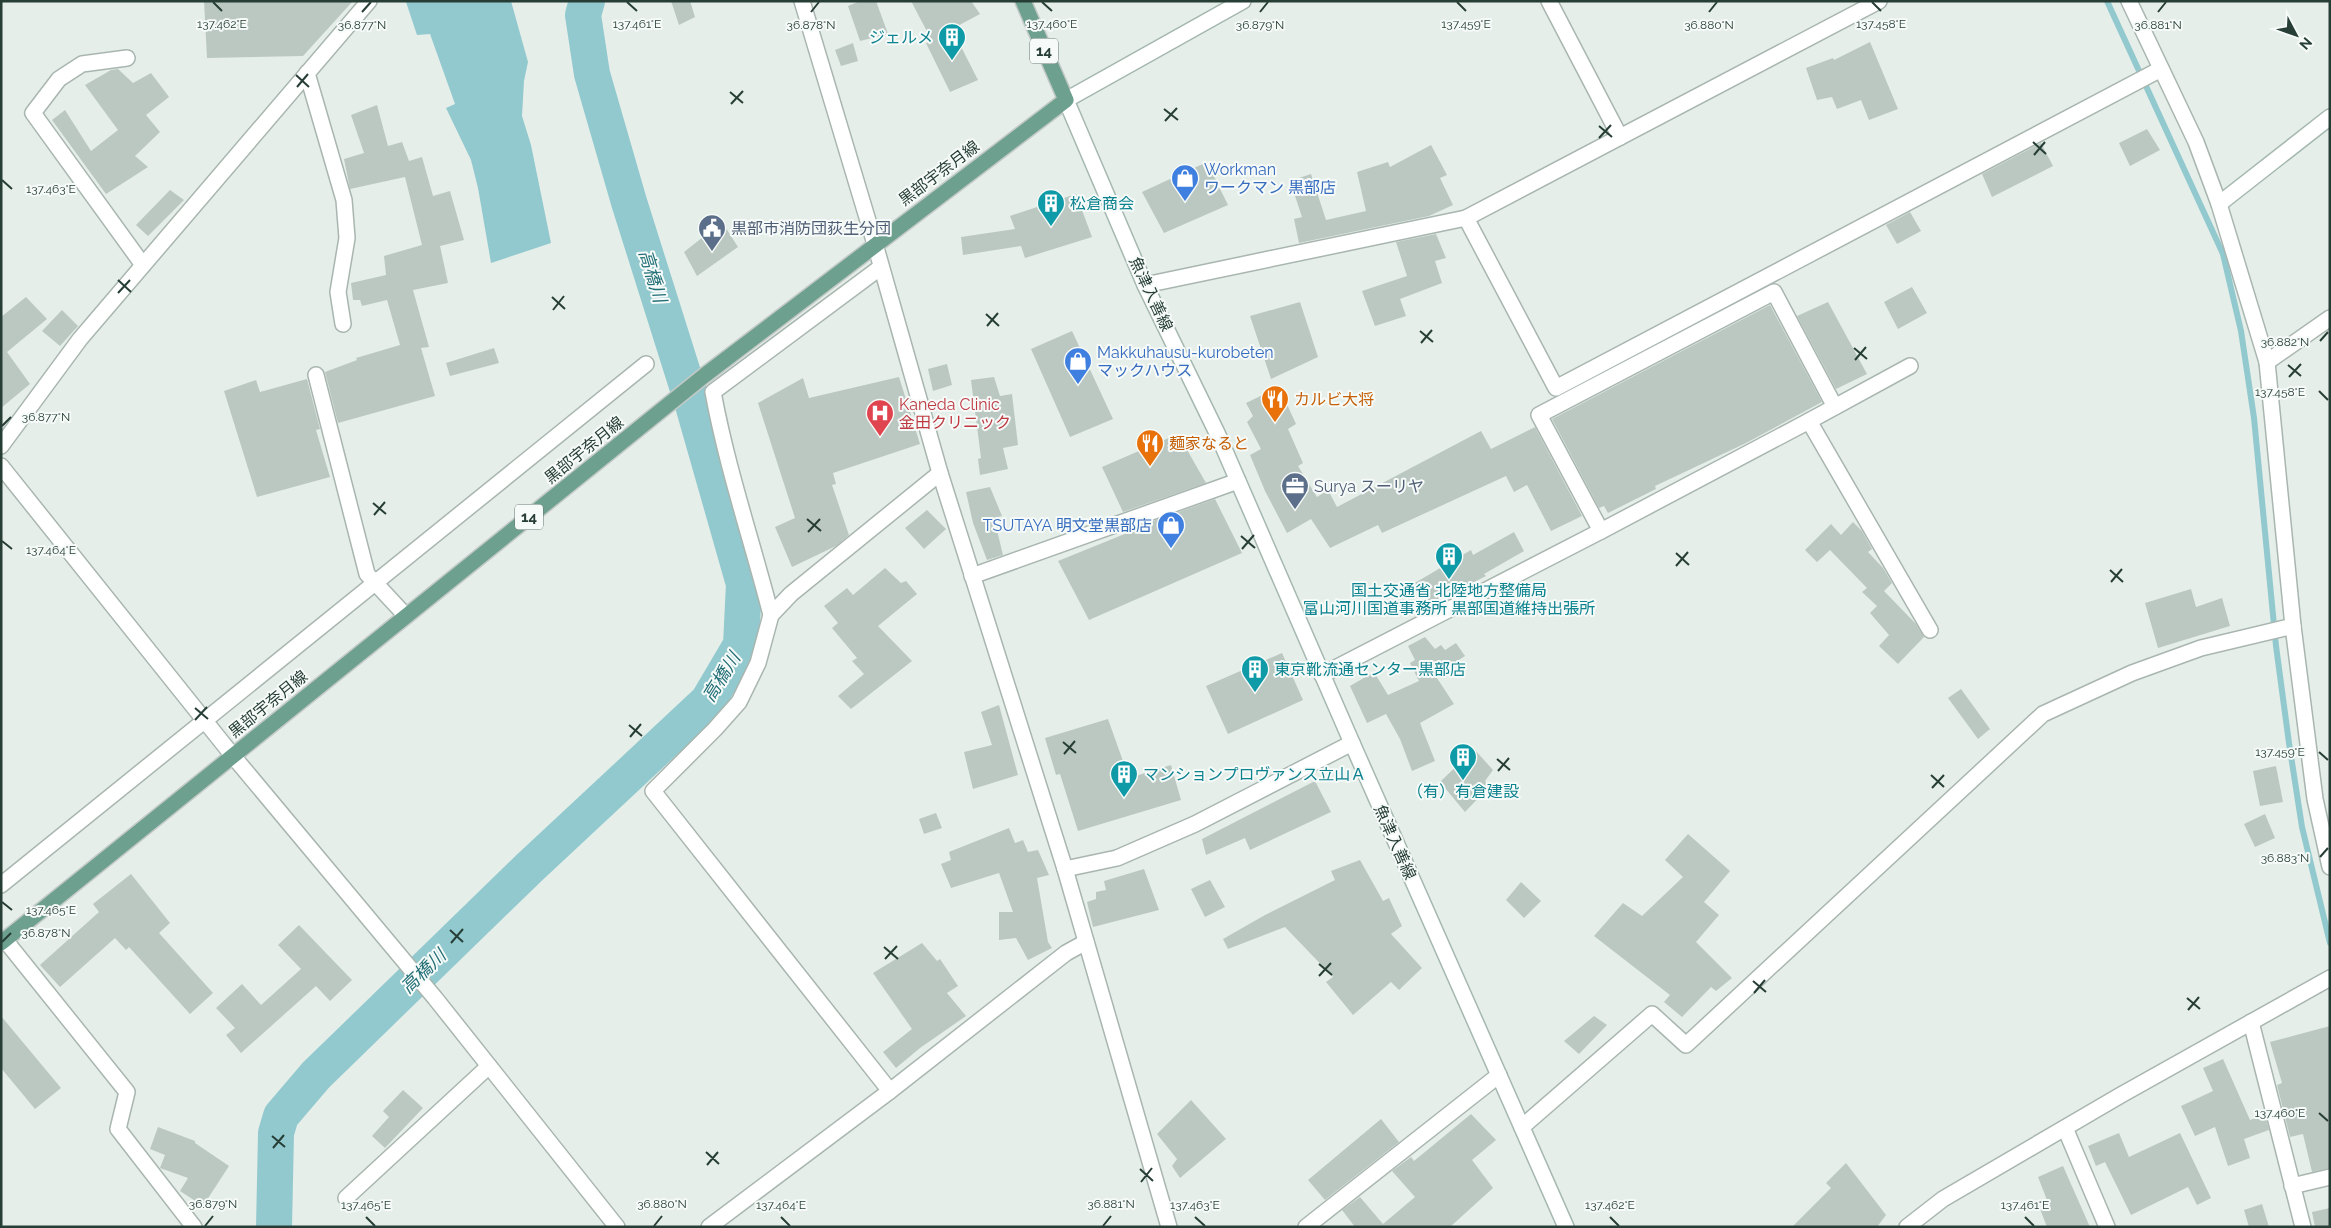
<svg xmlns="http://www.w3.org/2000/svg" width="2331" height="1228" font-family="Raleway,'Noto Sans JP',sans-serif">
<rect width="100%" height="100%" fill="#e6eee9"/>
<polygon fill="#92c9ce" points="511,1 528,62 524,81 522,116 531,145 551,243 491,263 478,188 471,160 446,108 455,104 430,34 417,35 406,2"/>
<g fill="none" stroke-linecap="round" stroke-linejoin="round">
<polyline stroke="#92c9ce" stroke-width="6" points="2107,1 2223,254 2241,331 2254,418 2276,646 2289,743 2302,827 2330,943"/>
<polyline stroke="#92c9ce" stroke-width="36" points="274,1227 276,1133 281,1116 316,1075 529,868 708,701 741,645 744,584 693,405 629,202 592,74 583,15 587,1"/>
</g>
<g fill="#bbc8c2">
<polygon points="204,1 353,1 303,56 207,58"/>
<polygon points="671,1 690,1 695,17 679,25"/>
<polygon points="860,1 876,1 888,34 860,41 848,6"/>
<polygon points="911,1 971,1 980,14 952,29 978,80 950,92 926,43 932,41"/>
<polygon points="1870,42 1898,109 1869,120 1861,100 1837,109 1832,97 1817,100 1806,68 1833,58 1834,60"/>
<polygon points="853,43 858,61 841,66 835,50"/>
<polygon points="118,69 133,83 151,73 169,97 146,115 160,132 135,156 148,167 106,194 52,120 65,110 91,151 118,130 85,85 111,70"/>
<polygon points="377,105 388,146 402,142 409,161 422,157 433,196 450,191 464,240 440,246 448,283 413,290 429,347 421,348 435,396 338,423 325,372 357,360 356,358 400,345 387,300 362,306 360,300 353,300 351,283 386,275 384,256 422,245 405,177 350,189 344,159 364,153 351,115"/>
<polygon points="2147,129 2160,150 2130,166 2119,143"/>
<polygon points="2041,143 2053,166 1992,197 1982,174"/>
<polygon points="1431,145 1447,175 1440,178 1453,205 1429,216 1299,243 1294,219 1302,217 1290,181 1311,174 1326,220 1366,211 1357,172 1388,162 1390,167"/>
<polygon points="1207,162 1228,205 1164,233 1142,192"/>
<polygon points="170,190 184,200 148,236 136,225"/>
<polygon points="1076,194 1092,237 1025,258 1021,246 963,255 961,237 1015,229 1010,216"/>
<polygon points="1910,212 1921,231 1897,244 1886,225"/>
<polygon points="722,222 738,247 697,276 684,252"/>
<polygon points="1436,234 1446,258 1435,261 1442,283 1400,299 1406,316 1375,326 1362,291 1407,276 1396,242"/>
<polygon points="1912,287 1927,313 1898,329 1884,302"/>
<polygon points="26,297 47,319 7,352 30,384 1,408 1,317"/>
<polygon points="1300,302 1318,357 1271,379 1250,316"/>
<polygon points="1828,302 1867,374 1836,389 1797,316"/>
<polygon points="1770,305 1822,402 1746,443 1655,486 1656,489 1608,513 1604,506 1599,508 1552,419"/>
<polygon points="62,310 78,326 60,346 42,331"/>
<polygon points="1072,331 1113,419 1070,437 1031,349"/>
<polygon points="494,348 499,363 450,376 446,363"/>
<polygon points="947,364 952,385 933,391 928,369"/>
<polygon points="899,377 920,444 833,473 836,484 832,485 849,535 836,546 792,567 775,527 795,518 758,403 803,378 809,398"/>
<polygon points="994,377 1000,396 1012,394 1018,445 1003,448 1008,469 980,475 978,459 981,458 971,380"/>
<polygon points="307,379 320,429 316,430 330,477 257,497 224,391 256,380 260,392"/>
<polygon points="1279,387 1296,424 1288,429 1303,463 1298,466 1317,497 1328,490 1337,507 1481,431 1491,449 1535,427 1582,516 1551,531 1527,485 1514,492 1506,476 1382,533 1378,525 1330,548 1311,519 1287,533 1265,491 1250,455 1261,449 1247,422 1253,416 1246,403"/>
<polygon points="1178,434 1206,483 1123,512 1102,467"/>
<polygon points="990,487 1002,516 994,518 1003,555 987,560 973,523 966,492"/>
<polygon points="1215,499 1242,553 1089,620 1058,561 1132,531 1131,529"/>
<polygon points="927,510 946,529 924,549 905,528"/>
<polygon points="1853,522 1862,531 1872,549 1868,552 1883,568 1892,583 1884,591 1916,624 1924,637 1898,664 1879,646 1889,635 1870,613 1877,606 1862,592 1867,588 1830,550 1817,562 1805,550 1831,524 1841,535"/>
<polygon points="1514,532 1524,551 1484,574 1486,576 1425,607 1413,584 1471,550 1473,555"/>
<polygon points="885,568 901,583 906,581 917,594 878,626 912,661 851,709 838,696 864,674 852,661 857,658 832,628 838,623 824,606 847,588 853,595"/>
<polygon points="2191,589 2196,607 2222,598 2230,626 2158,648 2145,603"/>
<polygon points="1425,637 1435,649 1441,645 1445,650 1456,643 1465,656 1435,675 1454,704 1420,723 1435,761 1412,771 1400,739 1386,714 1367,723 1350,686 1374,672 1388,695 1419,681 1410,663 1415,660 1408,646"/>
<polygon points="1282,653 1303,700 1228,734 1206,686"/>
<polygon points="1961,689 1990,729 1978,739 1948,698"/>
<polygon points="999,705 1018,775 973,789 964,752 992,745 981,712"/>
<polygon points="1108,719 1129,778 1171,765 1181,800 1078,831 1060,774 1056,775 1045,738"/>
<polygon points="1474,749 1493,770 1485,781 1489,787 1465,812 1440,782"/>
<polygon points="2276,766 2283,802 2260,806 2253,771"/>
<polygon points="1315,781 1331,812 1250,850 1245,838 1206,855 1202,839"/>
<polygon points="936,813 942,828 924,834 919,819"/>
<polygon points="2265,814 2275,838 2255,847 2244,824"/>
<polygon points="1009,828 1015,843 1023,840 1028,852 1038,850 1049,875 1037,878 1048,942 1052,948 1028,960 1016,938 999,940 999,912 1013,912 999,873 951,888 941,864 951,860 949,852"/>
<polygon points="1688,834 1730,871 1704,902 1719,915 1696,942 1732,978 1716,991 1711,987 1682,1017 1664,1002 1670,995 1594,936 1623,903 1642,916 1683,877 1665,860"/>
<polygon points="1360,860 1383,901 1389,898 1402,926 1391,934 1422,968 1399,990 1391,982 1353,1015 1326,982 1333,977 1285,927 1228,949 1223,939 1265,915 1335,880 1331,871"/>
<polygon points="1144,869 1159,910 1093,927 1087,902 1096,899 1096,892 1106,890 1104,881"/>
<polygon points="131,874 170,923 159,933 213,993 190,1014 129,947 126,950 115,938 60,987 40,965 99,912 93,904"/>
<polygon points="1210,880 1225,907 1205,917 1191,889"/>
<polygon points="1521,882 1541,901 1524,918 1506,900"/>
<polygon points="299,925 352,980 330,1001 316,986 241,1053 226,1035 235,1028 216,1008 242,984 261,1005 301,969 278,945"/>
<polygon points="922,943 937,961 940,959 958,986 947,993 966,1016 920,1048 896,1068 883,1052 912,1029 873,973"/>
<polygon points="1,1016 61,1088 35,1109 1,1068"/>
<polygon points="1594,1016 1607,1025 1579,1054 1564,1041"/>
<polygon points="2330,1026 2330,1168 2312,1172 2303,1134 2290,1137 2277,1085 2282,1083 2270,1042"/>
<polygon points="2223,1059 2250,1120 2265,1115 2269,1130 2244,1139 2250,1158 2228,1166 2215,1127 2195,1136 2181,1106 2213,1091 2203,1068"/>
<polygon points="403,1090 423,1108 385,1148 372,1136 389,1117 383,1111"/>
<polygon points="1191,1100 1226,1139 1180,1178 1172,1166 1177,1159 1157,1134"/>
<polygon points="1471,1114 1496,1140 1472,1160 1493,1188 1450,1227 1355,1227 1342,1210 1360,1197 1383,1224 1415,1197 1392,1171 1411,1157 1414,1161"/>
<polygon points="1381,1119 1399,1142 1325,1200 1308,1180"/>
<polygon points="158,1127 195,1141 195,1143 229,1166 203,1206 180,1191 188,1178 160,1168 165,1155 150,1149"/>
<polygon points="2119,1133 2129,1157 2180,1133 2211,1198 2197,1205 2188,1187 2131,1215 2105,1162 2096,1166 2088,1146"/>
<polygon points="1846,1163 1886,1215 1877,1227 1792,1227 1831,1188 1826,1183"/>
<polygon points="2063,1166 2090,1227 2047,1227 2040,1209 2049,1205 2038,1177"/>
<polygon points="2262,1204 2269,1227 2249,1227 2244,1210"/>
<polygon points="2330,1208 2330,1227 2315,1227 2312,1212"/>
</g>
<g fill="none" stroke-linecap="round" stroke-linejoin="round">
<g stroke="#a9b6b0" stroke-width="18">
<g id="street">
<polyline points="802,1 875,244 940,473 1065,869 1169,1227"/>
<polyline points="1549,1 1620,137"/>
<polyline points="2129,1 2196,142 2219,204 2267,362 2293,626 2315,799 2330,867"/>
<polyline points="127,58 82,64 59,79 33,113 143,265"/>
<polyline points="307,73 344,200 347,238 338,292 343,324"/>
<polyline points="1466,218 1556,388 2161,69"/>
<polyline points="1145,285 1466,218 1879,1"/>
<polyline points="2267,362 2330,318"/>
<polyline points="316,375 367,574 406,616"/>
<polyline points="1835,407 1774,292 1539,415 1601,531 1809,421 1910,366"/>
<polyline points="1809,421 1930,630"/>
<polyline points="1,446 80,339 369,1"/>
<polyline points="1,466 233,756 435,998 617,1227"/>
<polyline points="972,576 1238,481"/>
<path d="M771 615C752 541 727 468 713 392L881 267"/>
<polyline points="1322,675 1601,531"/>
<polyline points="1065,869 1117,858 1195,824 1352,743"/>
<polyline points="1,885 646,364"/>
<polyline points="5,940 127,1092 118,1129 194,1227"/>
<polyline points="2251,1022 2303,1227"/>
<polyline points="890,1091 653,791 715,729 739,702 758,663 771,615 791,594 940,473"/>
<polyline points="1522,1127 1652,1014 1686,1045 2043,714 2132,673 2201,648 2293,626"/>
<polyline points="2065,1128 2107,1227"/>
<polyline points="2292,1186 2330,1177"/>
<polyline points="346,1198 489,1066"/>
<polyline points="709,1227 890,1091 1066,953 1086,942"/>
<polyline points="1306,1227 1499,1075"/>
<polyline points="1907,1227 1943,1199 2121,1095 2330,978"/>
</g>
</g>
<g stroke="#a5b8b0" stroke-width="18">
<g id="secondary">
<polyline points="1243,1 1066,100 1145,285 1218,435 1352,743 1566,1227"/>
<polyline points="2219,204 2330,117"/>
</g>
</g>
<g stroke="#c2c9c7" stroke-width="18">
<polyline id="primary" points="1,943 705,375 1066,100 1023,1"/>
</g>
<use href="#street" stroke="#fff" stroke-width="15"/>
<use href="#secondary" stroke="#fff" stroke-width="15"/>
<use href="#primary" stroke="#6ea08f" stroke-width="15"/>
</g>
<path fill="none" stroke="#263e36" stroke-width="2" d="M213 2 222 11M627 2 637 11M1042 2 1052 11M1457 2 1466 11M1872 2 1881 11M362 12 371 2M811 12 819 2M1260 12 1268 2M1709 12 1717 2M2158 12 2166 2M296 75 309 87M297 87 308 74M730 92 743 103M731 104 743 91M1164 109 1178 120M1165 121 1177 108M1599 126 1612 137M1599 138 1611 125M2033 142 2046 154M2034 155 2045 142M2 180 12 189M118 280 131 292M118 293 130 280M552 297 565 309M553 310 564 296M986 314 999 326M987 326 998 313M1420 331 1433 342M2320 341 2328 332M1421 343 1432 330M1854 348 1867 359M1855 360 1866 347M2288 365 2301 376M2289 377 2301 364M2319 391 2328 400M2 426 11 417M373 503 386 514M374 515 385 502M807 519 821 531M808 532 820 519M1241 536 1255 548M2 541 12 549M1242 549 1254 535M1676 553 1689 565M1676 566 1688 552M2110 570 2123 582M2111 582 2122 569M195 708 208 719M195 720 207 707M629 725 642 736M630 737 641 724M1063 742 1076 753M2319 752 2328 760M1064 754 1075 741M1497 759 1510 770M1498 771 1509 758M1931 775 1944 787M1932 788 1944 775M2320 857 2328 848M2 902 12 910M450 930 463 942M2 942 11 933M451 943 463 929M884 947 898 959M885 959 897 946M1319 964 1332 975M1319 976 1331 963M1753 981 1766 992M1754 993 1765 980M2187 998 2200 1009M2188 1010 2199 997M2319 1113 2328 1121M272 1136 285 1147M273 1148 284 1135M706 1152 719 1164M707 1165 718 1152M1140 1169 1153 1181M1141 1182 1152 1168M366 1217 375 1226M781 1217 790 1226M1195 1217 1205 1226M1610 1217 1619 1226M2025 1217 2034 1226M205 1226 213 1216M654 1226 662 1216M1103 1226 1111 1216"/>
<defs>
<g id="building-pin" transform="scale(1.4375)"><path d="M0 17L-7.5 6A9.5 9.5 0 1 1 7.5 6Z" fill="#0f9aa8" stroke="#f6faf8"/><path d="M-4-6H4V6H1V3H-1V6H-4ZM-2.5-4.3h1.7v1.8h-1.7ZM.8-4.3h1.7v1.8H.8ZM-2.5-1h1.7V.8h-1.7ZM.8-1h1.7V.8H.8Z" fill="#fff"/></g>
<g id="shop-pin" transform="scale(1.4375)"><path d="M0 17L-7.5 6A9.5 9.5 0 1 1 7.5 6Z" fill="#3f7fe0" stroke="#f6faf8"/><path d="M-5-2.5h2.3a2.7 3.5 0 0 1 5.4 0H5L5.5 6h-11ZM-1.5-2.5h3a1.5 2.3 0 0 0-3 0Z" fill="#fff"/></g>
<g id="civic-pin" transform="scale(1.4375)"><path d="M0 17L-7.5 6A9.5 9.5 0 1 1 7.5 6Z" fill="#5c6f8a" stroke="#f6faf8"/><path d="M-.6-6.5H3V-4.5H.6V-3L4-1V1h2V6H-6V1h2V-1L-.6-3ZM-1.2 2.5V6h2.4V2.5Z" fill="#fff"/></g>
<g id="restaurant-pin" transform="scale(1.4375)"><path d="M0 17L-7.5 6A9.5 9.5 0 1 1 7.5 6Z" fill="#e8710a" stroke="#f6faf8"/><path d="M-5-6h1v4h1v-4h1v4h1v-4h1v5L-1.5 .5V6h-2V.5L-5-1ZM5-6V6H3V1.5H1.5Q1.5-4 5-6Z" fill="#fff"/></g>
<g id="hospital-pin" transform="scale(1.4375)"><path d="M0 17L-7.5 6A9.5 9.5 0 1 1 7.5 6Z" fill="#e0444e" stroke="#f6faf8"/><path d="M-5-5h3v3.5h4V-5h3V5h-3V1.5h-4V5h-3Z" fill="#fff"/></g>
<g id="office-pin" transform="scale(1.4375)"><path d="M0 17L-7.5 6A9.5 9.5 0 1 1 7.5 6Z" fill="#5c6f8a" stroke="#f6faf8"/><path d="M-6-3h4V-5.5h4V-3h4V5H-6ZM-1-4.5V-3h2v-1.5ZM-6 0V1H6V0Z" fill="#fff"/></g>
</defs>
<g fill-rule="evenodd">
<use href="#building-pin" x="952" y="37"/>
<use href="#shop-pin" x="1185" y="178"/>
<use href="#building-pin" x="1051" y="203"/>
<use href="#civic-pin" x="712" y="228"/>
<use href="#shop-pin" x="1078" y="361"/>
<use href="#restaurant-pin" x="1275" y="399"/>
<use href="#hospital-pin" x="880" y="413"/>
<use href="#restaurant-pin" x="1150" y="443"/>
<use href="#office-pin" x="1295" y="486"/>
<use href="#shop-pin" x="1171" y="525"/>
<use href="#building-pin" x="1449" y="556"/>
<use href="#building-pin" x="1255" y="669"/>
<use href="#building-pin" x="1463" y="757"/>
<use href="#building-pin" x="1124" y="774"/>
</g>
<g text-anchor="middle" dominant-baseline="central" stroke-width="4" stroke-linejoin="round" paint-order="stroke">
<g fill="#f6faf8" stroke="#647670" stroke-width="1">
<rect x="1030" y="38.5" width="28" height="25" rx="4"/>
<rect x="515" y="504.5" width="28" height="25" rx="4"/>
</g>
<g font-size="15" font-weight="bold" fill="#263e36">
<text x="1044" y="51">14</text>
<text x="529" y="517">14</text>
</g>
<g font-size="16" fill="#0d838f" stroke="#f6faf8" text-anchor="start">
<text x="933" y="37" text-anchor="end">ジェルメ</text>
<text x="1070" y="203">松倉商会</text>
<text x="1449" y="590" text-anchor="middle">国土交通省 北陸地方整備局<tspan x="1449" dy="18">富山河川国道事務所 黒部国道維持出張所</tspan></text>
<text x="1274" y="669">東京靴流通センター黒部店</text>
<text x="1143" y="774">マンションプロヴァンス立山Ａ</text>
<text x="1463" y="791" text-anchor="middle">（有）有倉建設</text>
</g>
<g font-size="16" fill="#366cbe" stroke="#f6faf8" text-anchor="start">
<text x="1204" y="169">Workman<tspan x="1204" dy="18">ワークマン 黒部店</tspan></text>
<text x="1097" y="352">Makkuhausu-kurobeten<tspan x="1097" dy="18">マックハウス</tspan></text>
<text x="1152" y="525" text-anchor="end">TSUTAYA 明文堂黒部店</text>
</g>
<g font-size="16" fill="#263e36" stroke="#f6faf8">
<text transform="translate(939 173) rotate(-37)">黒部宇奈月線</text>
<text transform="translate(1151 294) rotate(65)">魚津入善線</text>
<text transform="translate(584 450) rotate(-39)">黒部宇奈月線</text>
<text transform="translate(268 704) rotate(-39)">黒部宇奈月線</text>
<text transform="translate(1395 842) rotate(66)">魚津入善線</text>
</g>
<g font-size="16" fill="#4e5e75" stroke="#f6faf8" text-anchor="start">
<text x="731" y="228">黒部市消防団荻生分団</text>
<text x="1314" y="486">Surya スーリヤ</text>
</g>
<g font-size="16" fill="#c56008" stroke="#f6faf8" text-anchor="start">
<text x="1294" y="399">カルビ大将</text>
<text x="1169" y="443">麺家なると</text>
</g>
<g font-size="16" fill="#be3a42" stroke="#f6faf8" text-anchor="start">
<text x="899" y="404">Kaneda Clinic<tspan x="899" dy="18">金田クリニック</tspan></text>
</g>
<g font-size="18" font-style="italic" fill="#236f77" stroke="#f6faf8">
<text transform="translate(653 276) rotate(73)">高橋川</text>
<text transform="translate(721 677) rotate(-58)">高橋川</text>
<text transform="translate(423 971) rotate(-44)">高橋川</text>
</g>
</g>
<g font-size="12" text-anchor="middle" fill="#263e36" stroke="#f6faf8" stroke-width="4" stroke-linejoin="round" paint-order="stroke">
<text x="222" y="28">137.462°E</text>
<text x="637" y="28">137.461°E</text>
<text x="1052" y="28">137.460°E</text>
<text x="1466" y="28">137.459°E</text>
<text x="1881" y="28">137.458°E</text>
<text x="362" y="29">36.877°N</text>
<text x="811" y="29">36.878°N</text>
<text x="1260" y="29">36.879°N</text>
<text x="1709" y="29">36.880°N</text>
<text x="2158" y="29">36.881°N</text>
<text x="51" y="193">137.463°E</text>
<text x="2285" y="346">36.882°N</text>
<text x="2280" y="396">137.458°E</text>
<text x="46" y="421">36.877°N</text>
<text x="51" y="554">137.464°E</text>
<text x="2280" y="756">137.459°E</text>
<text x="2285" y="862">36.883°N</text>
<text x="51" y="914">137.465°E</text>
<text x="46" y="937">36.878°N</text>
<text x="2280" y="1117">137.460°E</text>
<text x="213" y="1208">36.879°N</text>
<text x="662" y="1208">36.880°N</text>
<text x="1111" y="1208">36.881°N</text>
<text x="366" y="1209">137.465°E</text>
<text x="781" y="1209">137.464°E</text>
<text x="1195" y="1209">137.463°E</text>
<text x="1610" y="1209">137.462°E</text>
<text x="2025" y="1209">137.461°E</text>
</g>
<rect width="2331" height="1228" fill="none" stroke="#263e36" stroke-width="5"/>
<g transform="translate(2296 35) rotate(131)" stroke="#f6faf8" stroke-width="4" paint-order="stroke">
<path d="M0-4L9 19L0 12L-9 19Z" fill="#263e36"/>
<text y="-8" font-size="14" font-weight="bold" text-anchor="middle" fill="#263e36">N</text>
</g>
</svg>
